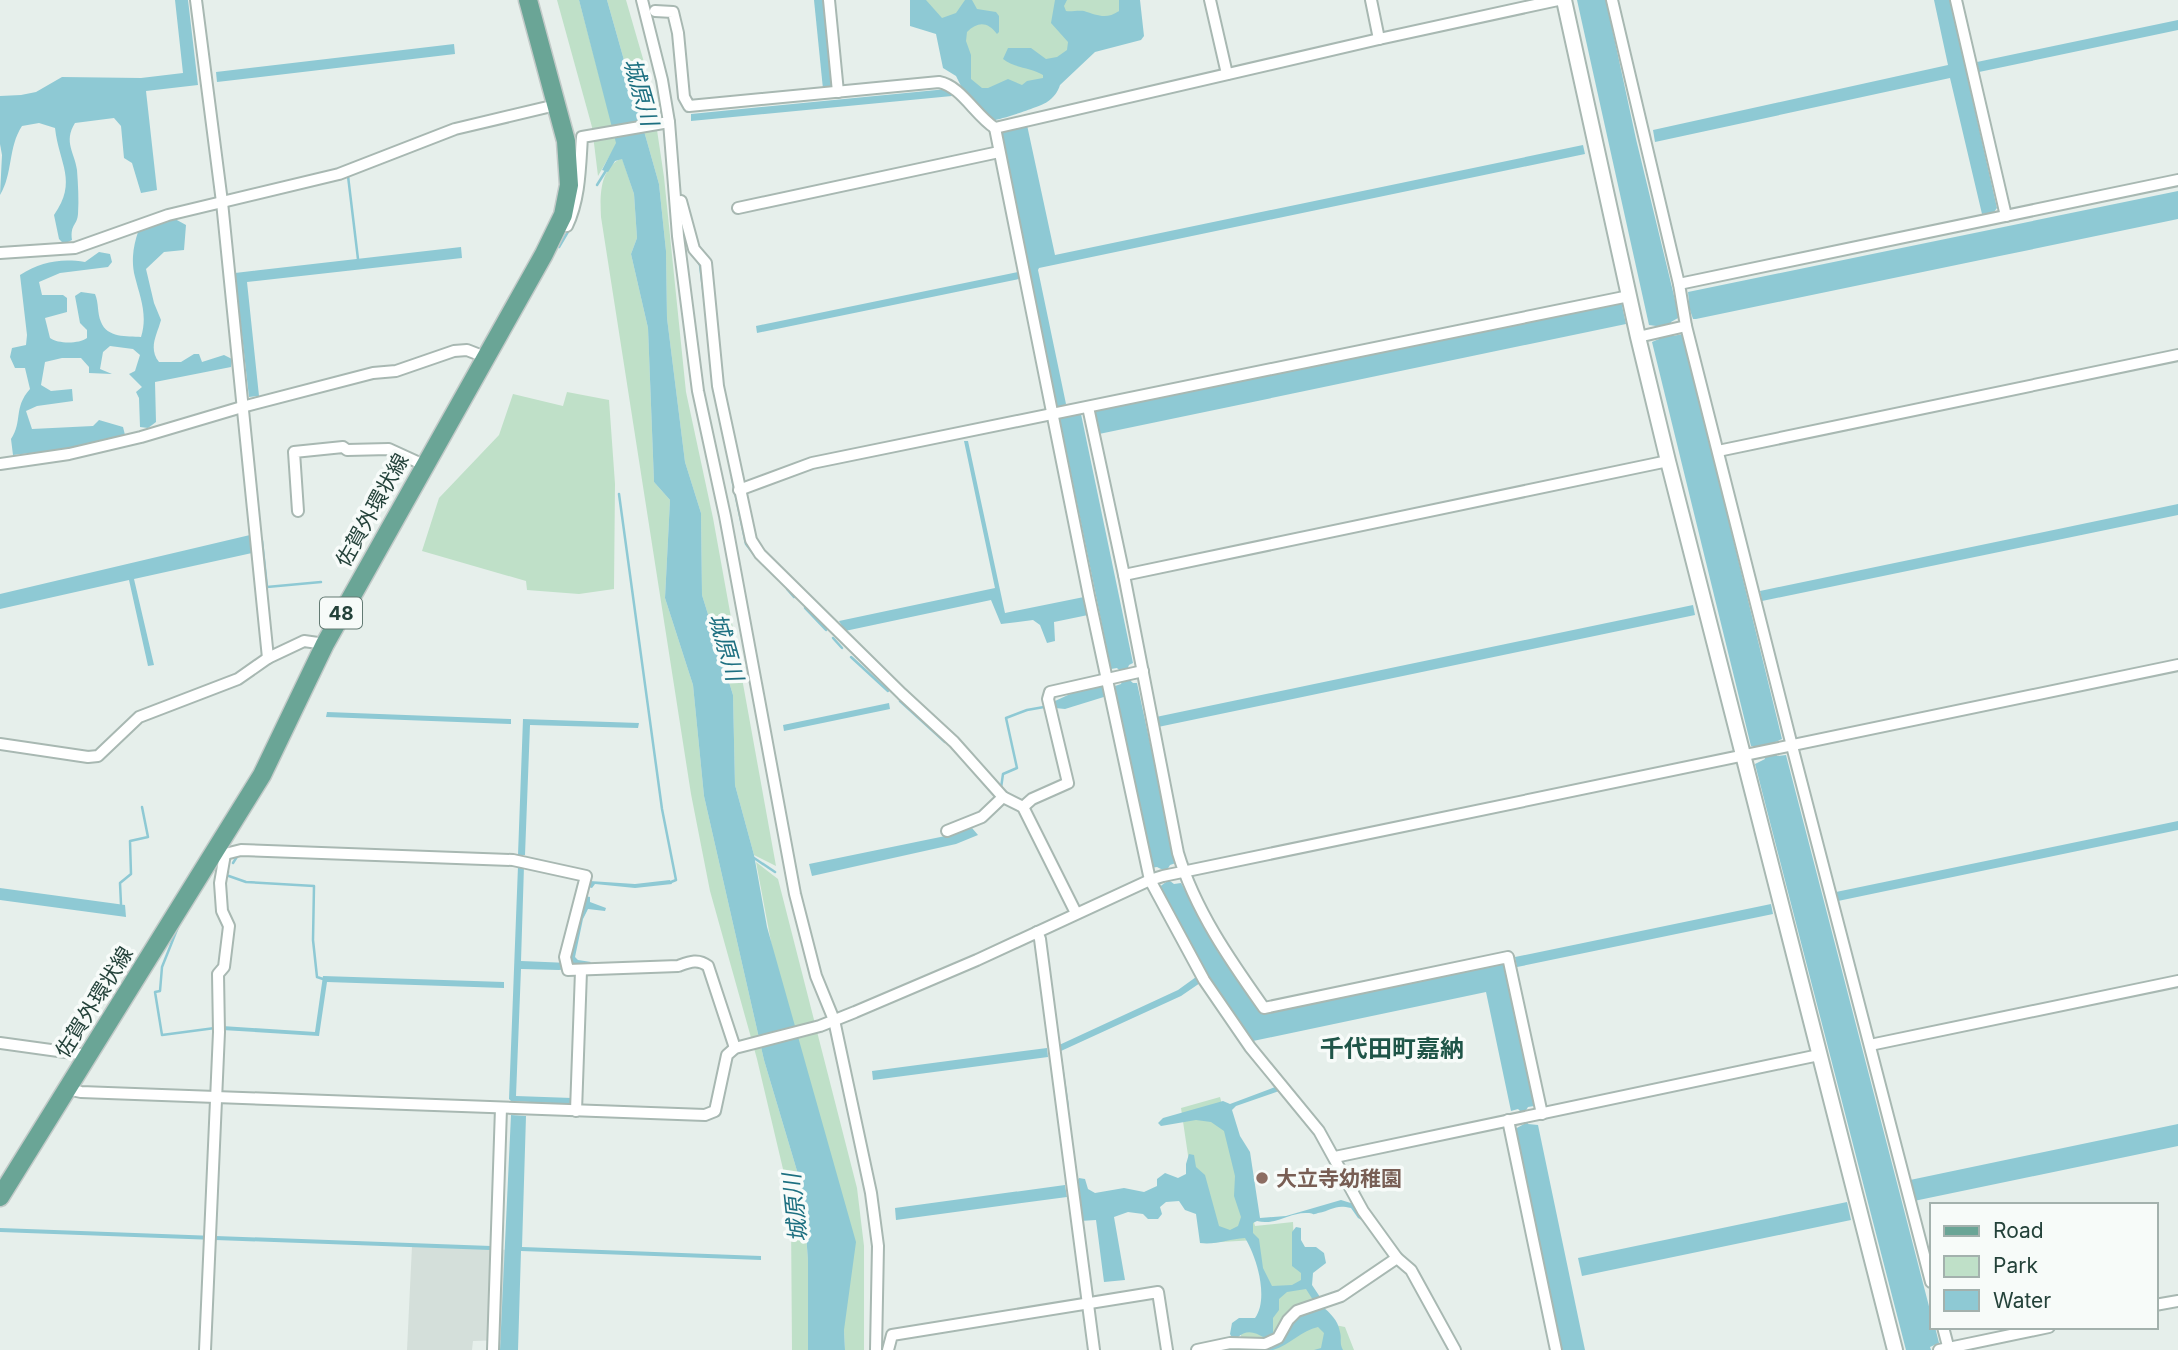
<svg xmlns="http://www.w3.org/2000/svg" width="2178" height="1350" font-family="Inter,'Noto Sans JP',sans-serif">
<rect width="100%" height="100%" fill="#e6efeb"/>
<polygon fill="#d4dfda" points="412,1246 509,1250 505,1340 473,1341 472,1350 407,1350"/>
<g fill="#bfe0c8">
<polygon points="557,0 579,0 617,143 598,176 592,127"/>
<polygon points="607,0 626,0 650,83 664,177 686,392 713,518 776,866 754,855 735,785 733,695 702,595 701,513 685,462 667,318 666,251 659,184"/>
<polygon points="916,0 1131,0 1092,36 1041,94 997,107 966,84 947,27"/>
<path d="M622 158 634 194 637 238 631 254 648 328 654 482 670 500 665 598 693 685 704 796 764 1060 803 1191 808 1261V1350H792L791 1217 787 1186 757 1059 710 891 691 794 601 217C600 197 599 168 622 158Z"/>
<polygon points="567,392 609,400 615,484 614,589 579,594 527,590 526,581 422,551 439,498 499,435 513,394 563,406"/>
<polygon points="756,862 778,879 857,1188 864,1246 864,1350 845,1350 844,1330"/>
<polygon points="1220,1097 1255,1226 1293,1222 1295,1265 1308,1270 1320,1322 1345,1327 1354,1350 1243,1350 1239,1321 1269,1319 1257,1240 1201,1243 1181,1108"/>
</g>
<g fill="#8ec9d4">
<path d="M175 0H188L198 85 146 91 157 190 141 193 132 163 124 158 121 126 114 118 75 123C63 142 75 153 77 170 78 184 79 200 78 214 77 226 70 224 72 240L64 244 59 239 54 215C78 181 59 164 55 128L39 123 22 126C8 147 13 174 0 195L2 155 0 144V96L21 95 36 92 62 77 141 78 183 73Z"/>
<polygon points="579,0 607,0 659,184 666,251 667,318 685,462 701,513 702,595 733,695 735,785 754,855 767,927 856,1242 844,1330 845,1350 808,1350 808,1261 803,1191 764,1060 704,796 693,685 665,598 670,500 654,482 648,328 631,254 637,238 634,194 622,159 615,161 608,172 602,170 616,143"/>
<polygon points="814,0 824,0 832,88 823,89"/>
<path d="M910 0H926L942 18 956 13 965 0H972L977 9 996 12 999 16V32L997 34C988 22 978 21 967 32L966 41 971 55V79L982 88H988L1008 79 1022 85 1027 81 1043 78V75C1030 67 1016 69 1003 59L1008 48H1031L1046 59 1057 57 1067 50 1068 42 1051 23 1055 0H1067L1064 6 1066 11C1071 12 1078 10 1084 11 1097 15 1106 20 1119 11V0H1140L1144 36 1141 40 1095 52 1060 85C1058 92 1053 98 1047 102 1042 106 1000 120 994 120L963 90 956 76 943 68 936 34 910 26Z"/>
<polygon points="1577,0 1606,0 1636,139 1676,304 1689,302 1688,292 2178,191 2178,219 1696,319 1693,319 1689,307 1678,309 1678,318 1671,322 1673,336 1683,334 1782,739 1773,743 1777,756 1786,755 1931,1314 1931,1327 1935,1327 1939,1343 1930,1347 1931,1350 1906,1350 1755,764 1765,759 1762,747 1751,746 1652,342 1659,339 1656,326 1649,325"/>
<polygon points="1934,0 1950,0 1997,208 1994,212 1982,214 1950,78 1655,142 1653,130 1948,65"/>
<polygon points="2178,20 2178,30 1979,72 1977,62"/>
<polygon points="454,44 455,54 217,82 216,72"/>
<polygon points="947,89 952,96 691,121 691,114"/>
<path d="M1027 125 1055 255 1583 145 1585 154 1039 268 1038 270 1066 404 1063 406 1065 416 1081 414 1133 663 1129 665C1126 672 1126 678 1133 683H1137L1176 863 1170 865 1167 870 1170 881 1174 884 1181 883 1218 952 1263 1014 1504 964 1534 1106 1528 1107 1525 1112 1528 1124 1538 1125 1585 1350H1562L1515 1129 1524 1124 1522 1113 1518 1109 1511 1111 1486 992 1253 1041 1207 975 1158 888 1166 882 1163 870 1157 867 1151 868 1115 686 1121 684C1124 678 1122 672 1117 668L1111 669 1060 420 1061 416 1056 405 1000 130Z"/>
<path d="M175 219 186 225 184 250 164 252 146 269 154 303 161 320C157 335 148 348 159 362H181L194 354H199L202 362 224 355 232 359 231 367 155 382 156 422 148 428 140 427 139 398 136 392 142 387 129 374 135 371 140 355 133 349 110 346 103 352 100 369 112 374 89 373V367L81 358H62L45 362 41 385 51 391 72 389 73 401 37 406 26 411 32 429 93 426 99 420 123 427 125 435 77 448 13 455 11 439C23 421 13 408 30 389L25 368H15L10 357 12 348 26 345 27 335 20 275C41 262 60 258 85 262L99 252 110 254 112 262 108 267 60 273 39 282 42 295H63L67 298V312L45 318 50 338C58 344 79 344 87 338V330L80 323 75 296 81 292 95 294C99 303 97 313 101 322 107 338 127 336 141 337 148 315 140 297 135 277 131 262 133 247 138 232L151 226Z"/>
<polygon points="461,247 462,258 247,282 259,396 249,397 235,273"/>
<polygon points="1018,272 1019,279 757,333 756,326"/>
<polygon points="1621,301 1626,324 1099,434 1094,411"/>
<polygon points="964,441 968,441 1005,613 1084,597 1088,615 1054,622 1055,641 1047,643 1040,625 1033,620 1001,624 991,600 845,631 839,621 995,588"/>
<polygon points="2178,504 2178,515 1762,601 1760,591"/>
<polygon points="250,535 252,553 134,579 154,665 148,666 129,580 0,609 0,594"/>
<polygon points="1693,605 1695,615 1158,727 1156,717"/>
<polygon points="1104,684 1107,696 1065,709 1055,708 1055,701 1081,689"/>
<polygon points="889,703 890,709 784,731 783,725"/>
<polygon points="327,712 511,719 511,724 326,717"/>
<polygon points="523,719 639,723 638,728 530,725 525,855 518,855"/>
<polygon points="2178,821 2178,830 1838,901 1836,892"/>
<polygon points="972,828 978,835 956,844 812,876 809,864 955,834"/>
<polygon points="518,866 524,866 521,961 569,963 585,896 590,897 590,902 606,908 605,911 588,909 583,919 575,957 578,960 591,962 588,966 559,970 521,969 516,1096 572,1098 571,1104 511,1101 509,1099"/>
<polygon points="670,880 672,884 635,888 595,884 592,888 588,887 590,881 635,884"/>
<polygon points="0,888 125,905 126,917 0,900"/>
<polygon points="1771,904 1773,914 1517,967 1515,957"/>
<polygon points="323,976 504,982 504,988 327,982 319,1036 222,1030 222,1026 315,1032"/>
<polygon points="1196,977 1200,983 1181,996 1061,1051 1069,1106 1065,1105 1057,1046 1178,990"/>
<polygon points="1047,1048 1048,1057 873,1080 872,1071"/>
<path d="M1275 1087 1279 1091 1236 1106 1232 1110 1240 1136 1250 1152 1260 1218 1286 1216 1341 1200 1354 1204 1365 1222 1358 1218 1351 1208C1335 1204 1333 1210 1318 1213 1309 1216 1317 1213 1307 1213 1290 1212 1275 1226 1257 1221L1253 1223V1233L1259 1239 1263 1268 1272 1286 1292 1285 1301 1280V1273L1292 1266V1232L1296 1227 1301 1228V1240L1305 1247H1316L1324 1253 1326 1263 1313 1273 1312 1285 1320 1297 1313 1300 1306 1289 1287 1292 1279 1299V1310L1273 1318V1334L1265 1338C1254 1332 1247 1329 1237 1338V1346H1273L1282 1340 1290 1323 1298 1316 1322 1306C1330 1313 1338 1320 1340 1332 1342 1339 1339 1343 1343 1350H1314L1321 1348 1324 1333 1318 1327C1302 1330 1290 1345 1273 1350 1258 1350 1231 1350 1215 1350L1232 1338 1230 1334 1232 1323 1239 1318H1255C1269 1299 1257 1257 1245 1238 1229 1239 1216 1245 1200 1243L1196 1214 1185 1210 1179 1201 1166 1202 1160 1207 1162 1214 1158 1219H1148L1143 1214 1128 1212 1114 1217 1125 1280 1104 1282 1096 1220 1080 1221 1075 1185 1079 1178 1085 1179 1088 1189 1095 1193 1124 1188 1144 1192 1157 1186V1179L1165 1173 1178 1178 1186 1174V1164L1189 1154 1194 1155 1196 1167 1205 1175 1219 1226 1230 1230 1238 1226 1241 1217 1234 1196 1235 1176 1224 1131 1211 1122 1196 1120 1161 1126 1158 1123 1163 1118 1223 1101 1230 1104Z"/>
<polygon points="511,1115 526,1116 522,1247 761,1256 761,1260 521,1251 518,1350 500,1350"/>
<polygon points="2178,1124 2178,1146 1914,1201 1910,1180"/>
<polygon points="1065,1185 1067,1197 896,1220 895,1208"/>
<polygon points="1847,1202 1851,1220 1582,1276 1578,1258"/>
<polygon points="0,1228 491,1246 490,1250 0,1232"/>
</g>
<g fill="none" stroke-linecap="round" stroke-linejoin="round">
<g stroke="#8ec9d4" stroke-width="2.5">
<polyline points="348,176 358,259"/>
<polyline points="597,185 607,169"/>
<polyline points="559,247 569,230"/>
<polyline points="697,260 700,265 706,312"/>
<polyline points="732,478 746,544 756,557"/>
<polyline points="619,494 662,809 676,880 671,882"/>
<polyline points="262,541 267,587 321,582"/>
<polyline points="763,564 775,576"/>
<polyline points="787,589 794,597"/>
<polyline points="805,608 826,630"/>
<polyline points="833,638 842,648"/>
<polyline points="851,657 888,691"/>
<polyline points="900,701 945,742"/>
<polyline points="1001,788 1003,774 1017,768 1006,718 1027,710 1044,707"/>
<polyline points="754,858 775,872"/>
<polyline points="233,863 238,855"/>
<polyline points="228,872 226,875 246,882 314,886 313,940 317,977 323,979"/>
<polyline points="121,904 120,883 131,874 130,841 148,837 142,807"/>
<polyline points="178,927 162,967 160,991 155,992 162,1035 215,1028"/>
</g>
<g stroke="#a8b8b2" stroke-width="14">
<g id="minor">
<polyline points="196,0 222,202 268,658"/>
<polyline points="642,0 662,80 669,122 678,236 698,391 725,516 795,894 816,976 834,1020 871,1193 878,1246 876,1350"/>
<polyline points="829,0 838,92"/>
<polyline points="1210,0 1227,74"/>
<polyline points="1371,0 1379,39"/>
<polyline points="1612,0 1679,284 1686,326 1638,337"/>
<polyline points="1956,0 2006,216"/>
<path d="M655 11 673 12 678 33 684 97 689 106 939 82C961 86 975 115 995 128L1379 39 1558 0"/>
<polyline points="995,128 1089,596 1150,880 1204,980 1250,1047 1319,1131 1363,1211 1397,1258 1411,1270 1455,1350"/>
<polyline points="681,201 694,249 706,263 718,386 751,540 760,554 902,694 954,742 1003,797 1023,807 1076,913"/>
<polyline points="738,208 999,152"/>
<path d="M567 226C580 199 580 167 582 137L669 122"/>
<polyline points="0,253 75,248 168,215 339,174 455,129 556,105"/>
<polyline points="1679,284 2178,180"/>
<polyline points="1686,326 1792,746 1931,1282"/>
<path d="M1088 407 1124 575 1178 853C1195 910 1230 960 1264 1008L1508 957 1542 1114"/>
<polyline points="1718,451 2178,355"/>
<polyline points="0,464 69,454 141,437 242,407 373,373 396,371 454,351 467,350 485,357"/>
<polyline points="739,490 812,463 1629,296"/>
<polyline points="298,511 294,452 343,447 347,450 389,449 424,465"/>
<polyline points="1124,575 1668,461"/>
<polyline points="0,744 88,757 98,756 139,717 238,679 268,658 304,641 325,644"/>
<polyline points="1023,807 1032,799 1068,783 1048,699 1050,692 1143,671"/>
<polyline points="947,831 982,817 1003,797"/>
<path d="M217 846 225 854 241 850 513 860 586 876 565 957 568 970 678 966C689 962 698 958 708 966L735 1048"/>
<polyline points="1037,932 1040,939 1094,1350"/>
<polyline points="0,1043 87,1055"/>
<polyline points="1870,1045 2178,981"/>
<polyline points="67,1089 81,1092 705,1115 715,1111 727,1055 735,1048 820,1026 855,1012 977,960 1150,880 1163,876 2178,665"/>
<polyline points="576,1111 581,971"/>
<polyline points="1508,1120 1556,1350"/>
<polyline points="1335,1157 1819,1055"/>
<polyline points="2155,1305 2178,1301"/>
<polyline points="1943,1327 1949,1350"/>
<polyline points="205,1350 219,1032 218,974 224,967 229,926 222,911 220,883 225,854"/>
<polyline points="493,1350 501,1108"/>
<polyline points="888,1350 892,1335 1158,1292 1167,1350"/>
<polyline points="1197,1350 1230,1343 1265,1344 1278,1338 1288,1320 1297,1311 1341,1296 1397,1258"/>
<polyline points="1939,1350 2049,1327"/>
</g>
</g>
<g stroke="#a8b8b2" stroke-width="18">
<polyline id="tertiary" points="1564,0 1638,337 1668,461 1895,1350"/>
</g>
<g stroke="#c2cac8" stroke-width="21">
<polyline id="primary" points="0,1197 262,775 325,644 544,254 563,215 569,185 566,141 528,0"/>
</g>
<use href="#minor" stroke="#fff" stroke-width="10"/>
<use href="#tertiary" stroke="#fff" stroke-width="14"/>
<use href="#primary" stroke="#6aa596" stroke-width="18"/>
</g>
<circle fill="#8d6e63" stroke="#f7fbf9" stroke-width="2.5" cx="1262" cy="1178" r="7"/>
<g text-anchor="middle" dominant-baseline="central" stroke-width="7" stroke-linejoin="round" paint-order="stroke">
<rect fill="#f7fbf9" stroke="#637a73" stroke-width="2" x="320" y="597.5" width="42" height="31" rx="5"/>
<g font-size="19" font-weight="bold" fill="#24423a">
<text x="341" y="613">48</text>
</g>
<g font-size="21" fill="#24423a" stroke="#f7fbf9">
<text transform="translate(372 510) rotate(-61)">佐賀外環状線</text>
<text transform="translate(94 1002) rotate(-58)">佐賀外環状線</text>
</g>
<g font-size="21" font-weight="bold" fill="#785e54" stroke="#f7fbf9" text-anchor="start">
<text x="1276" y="1178">大立寺幼稚園</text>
</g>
<g font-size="23" font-style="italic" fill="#1c6f80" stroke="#f7fbf9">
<text transform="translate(641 92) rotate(74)">城原川</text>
<text transform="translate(726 647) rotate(74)">城原川</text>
<text transform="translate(795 1208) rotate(-96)">城原川</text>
</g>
<g font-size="24" font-weight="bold" fill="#1f5548" stroke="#f7fbf9">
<text x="1392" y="1048">千代田町嘉納</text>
</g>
</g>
<rect x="1930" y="1203" width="228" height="126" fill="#f7fbf9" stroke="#a3b1ad" stroke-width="2"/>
<rect x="1944" y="1226" width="35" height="10" fill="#6aa596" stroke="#a3b1ad" stroke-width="2"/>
<text x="1993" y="1238" font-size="21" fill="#24423a">Road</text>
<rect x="1944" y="1256" width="35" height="21" fill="#bfe0c8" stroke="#a3b1ad" stroke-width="2"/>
<text x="1993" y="1273" font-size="21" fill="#24423a">Park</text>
<rect x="1944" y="1290" width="35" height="21" fill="#8ec9d4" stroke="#a3b1ad" stroke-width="2"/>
<text x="1993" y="1308" font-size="21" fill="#24423a">Water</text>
</svg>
